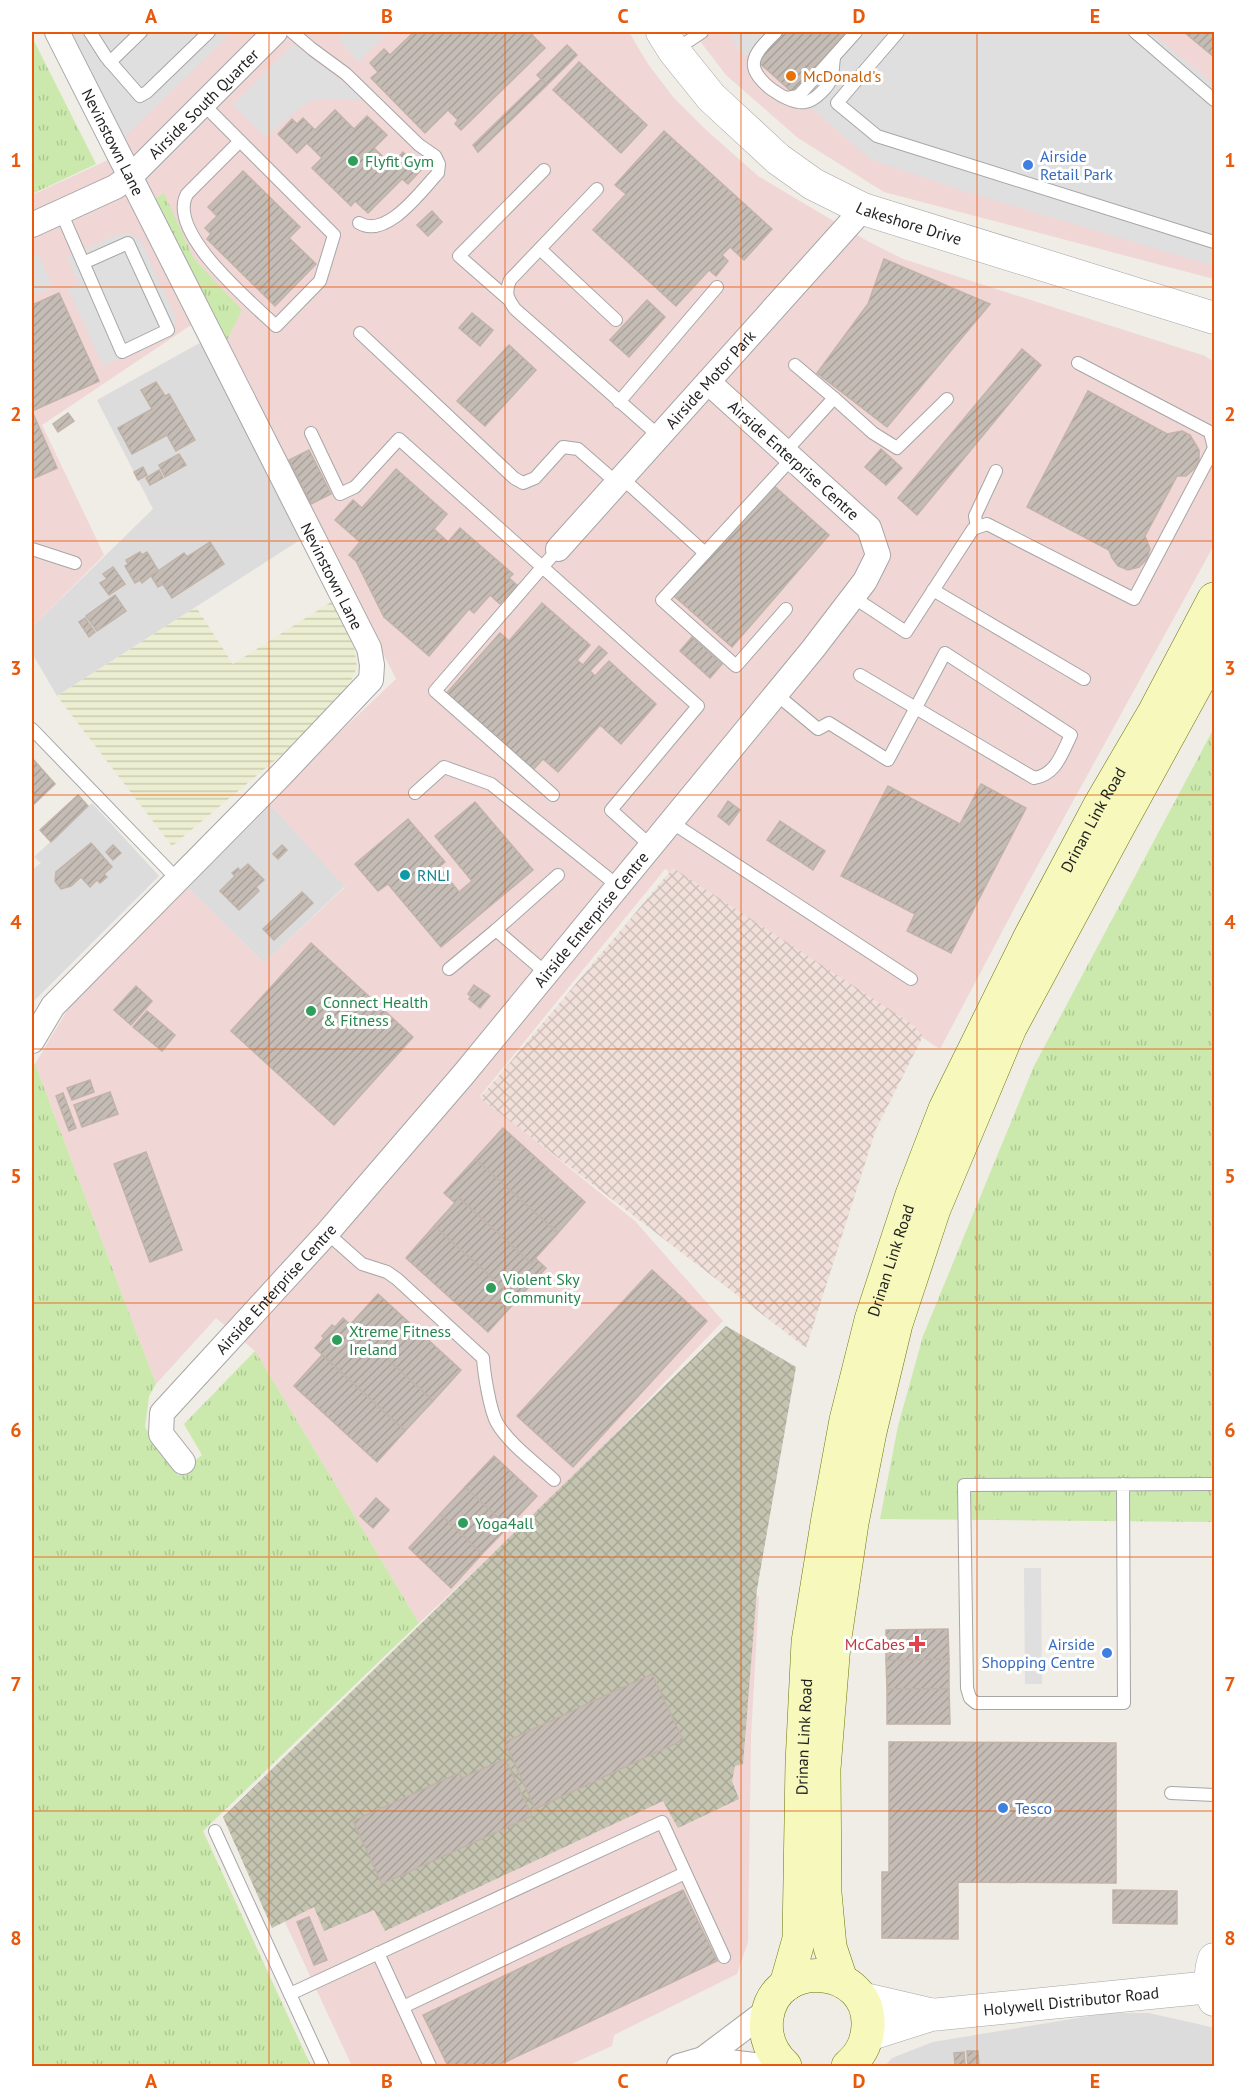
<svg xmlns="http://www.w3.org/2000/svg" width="1246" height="2098" font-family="'PT Sans',sans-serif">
<defs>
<pattern id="military-cross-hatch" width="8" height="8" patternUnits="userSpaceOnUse" patternTransform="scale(1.5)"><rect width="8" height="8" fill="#f1dfd9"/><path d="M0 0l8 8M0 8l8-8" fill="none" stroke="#cebfba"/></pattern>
<pattern id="construction-cross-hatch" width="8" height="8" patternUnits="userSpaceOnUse" patternTransform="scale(1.5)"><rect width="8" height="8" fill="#c4c4b1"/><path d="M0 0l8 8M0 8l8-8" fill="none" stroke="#a8a898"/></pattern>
<pattern id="farmland-rules" width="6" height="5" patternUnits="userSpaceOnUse" patternTransform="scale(1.5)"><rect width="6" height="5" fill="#eceed1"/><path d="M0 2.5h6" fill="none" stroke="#caccb3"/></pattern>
<pattern id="grass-tufts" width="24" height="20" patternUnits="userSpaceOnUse" patternTransform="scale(1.5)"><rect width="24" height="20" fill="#cbe9ac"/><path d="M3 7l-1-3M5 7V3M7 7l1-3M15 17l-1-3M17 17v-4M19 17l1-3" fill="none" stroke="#aec794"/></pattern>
<pattern id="building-hatch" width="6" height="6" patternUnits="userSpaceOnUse" patternTransform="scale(1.5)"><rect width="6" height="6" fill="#c4bcb5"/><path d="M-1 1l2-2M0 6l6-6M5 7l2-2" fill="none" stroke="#a8a19b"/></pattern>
</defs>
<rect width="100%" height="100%" fill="#f0ece6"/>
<g fill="#dddcdc">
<polygon points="205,340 303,538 57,696 32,653 32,627 153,509 97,400"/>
<polygon points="267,801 345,886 264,963 184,884"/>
<polygon points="92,803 159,876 32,1003 32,870 41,863 34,857"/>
<polygon points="1108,2013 1149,2013 1211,2027 1214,2030 1214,2066 885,2066 892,2058 933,2042"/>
</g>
<g fill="#f0d6d5">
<polygon points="68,32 629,32 648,64 673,97 705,129 758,176 869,242 903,259 1205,356 1214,362 1214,545 1023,892 940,1049 665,869 480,1096 635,1221 723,1321 578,1473 419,1623 255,1351 216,1318 156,1384 35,1064 83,984 184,884 264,963 345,887 267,801 396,679"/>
<polygon points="693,32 1214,32 1214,279 884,192 798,138 726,75"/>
<polygon points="108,160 191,325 42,425 104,555 32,627 32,195"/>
<polygon points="759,1596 751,1736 748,1942 737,1974 614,2035 612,2046 567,2066 352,2066 284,1920 435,1757"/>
</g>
<polygon fill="url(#military-cross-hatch)" points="673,868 912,1024 923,1036 876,1129 806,1348 480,1098"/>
<polygon fill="url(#construction-cross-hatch)" points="726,1326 796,1367 757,1589 743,1764 735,1766 732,1781 739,1799 678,1828 663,1801 385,1931 374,1910 324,1931 314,1907 272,1928 223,1817"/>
<polygon fill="url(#farmland-rules)" points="331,602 353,639 357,667 344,697 304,736 172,846 57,696 196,607 233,664"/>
<g fill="url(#grass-tufts)">
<polygon points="32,37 96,164 32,194"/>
<polygon points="164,193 194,259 242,310 225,344 151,201"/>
<polygon points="1214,728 1214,1522 880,1519 898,1426 923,1336 1034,1066"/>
<polygon points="32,1063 35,1064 156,1384 149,1396 145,1427 178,1475 202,1455 184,1424 255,1351 419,1623 203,1831 311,2066 32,2066"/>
</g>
<g fill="#dfdfdf">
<polygon points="70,32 232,32 123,139"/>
<polygon points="346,32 389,32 358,62 338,38"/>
<polygon points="728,32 1151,32 1214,85 1214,266 957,189 870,159 756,60 740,52"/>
<polygon points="293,44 365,99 312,100 292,114 266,138 233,105"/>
<polygon points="121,233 129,233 141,241 175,315 174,331 166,338 103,366 68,289 79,284 67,257"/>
<polygon points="38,254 53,286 32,296 32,257"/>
<polygon points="1024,1568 1041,1568 1042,1684 1025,1684"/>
</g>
<g fill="url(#building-hatch)" stroke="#c1b3a8" stroke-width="1.5">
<polygon points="414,32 535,32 532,35 545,48 461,130 455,124 458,120 448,110 425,133 371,78 378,72 370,63 384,49 390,55"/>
<polygon points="781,32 846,32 793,93 756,60"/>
<polygon points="1184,32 1214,32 1214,57"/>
<polygon points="567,45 577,55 547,85 537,75"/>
<polygon points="579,62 647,125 621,153 553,90"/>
<polygon points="541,79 547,85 478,152 473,145"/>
<polygon points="335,110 354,129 367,116 387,135 374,148 391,165 403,152 421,170 408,184 402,179 368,213 355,201 351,206 312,168 322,158 307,143 297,153 278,134 292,119 297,124 303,118 315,130"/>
<polygon points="664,131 772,229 744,260 730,247 722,255 728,261 716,276 709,270 676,306 593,230 626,194 615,185"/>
<polygon points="243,171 300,227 289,238 316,264 275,306 207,239 211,234 205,228 217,216 208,207"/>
<polygon points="432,211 442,222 428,236 417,225"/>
<polygon points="884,259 990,304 887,427 817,373 868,304"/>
<polygon points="59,293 99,381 32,411 57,468 32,479 32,305"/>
<polygon points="647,300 665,317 629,357 610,340"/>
<polygon points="472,313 493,330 480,346 459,328"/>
<polygon points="509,345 536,370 485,426 457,401"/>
<polygon points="1022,349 1041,365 917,515 898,498"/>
<polygon points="156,382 165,396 169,394 195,440 176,451 167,435 132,454 118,428 152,409 141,390"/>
<polygon points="1088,391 1167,434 1182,431 1190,435 1199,450 1199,460 1194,469 1186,476 1177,476 1145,536 1150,549 1147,559 1139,567 1128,570 1118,566 1112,558 1109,550 1027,507"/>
<polygon points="68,413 74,421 58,432 53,424"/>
<polygon points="881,449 902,468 886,485 865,467"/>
<polygon points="309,450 331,494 311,504 289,460"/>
<polygon points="179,454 186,465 165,477 159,465"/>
<polygon points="143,467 147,475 138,480 134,472"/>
<polygon points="396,469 447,514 434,529 448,542 460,528 513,574 509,578 517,585 500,604 490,595 474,613 469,609 429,656 384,617 356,561 349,555 360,542 335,520 353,500 362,508"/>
<polygon points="159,470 163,478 150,485 146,478"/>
<polygon points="772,484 829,535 732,647 674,596"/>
<polygon points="210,542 224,564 172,598 163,584 158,587 151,576 184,553 187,557"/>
<polygon points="140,552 142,555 147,552 158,570 142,583 140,580 135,583 125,566 128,564 126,560"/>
<polygon points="113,567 125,584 109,595 100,583 107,579 103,574"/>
<polygon points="115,595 126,611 97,631 86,616"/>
<polygon points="542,603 590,645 577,660 583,665 599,646 607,653 590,671 595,676 609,661 656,704 621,744 600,725 558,772 543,759 533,770 446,694 500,633 509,641"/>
<polygon points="85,618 95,632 89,637 79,622"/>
<polygon points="692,637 722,664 710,678 680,651"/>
<polygon points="32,758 55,784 32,806"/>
<polygon points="981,784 1026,808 951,953 907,931 915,914 841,876 888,786 960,824"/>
<polygon points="78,795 88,806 51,842 40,830"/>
<polygon points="728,801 740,810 729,825 718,816"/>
<polygon points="475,802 533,870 441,947 388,884 378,891 355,864 408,819 445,862 439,867 459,892 472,881 435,836"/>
<polygon points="780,821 825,851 813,870 767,840"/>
<polygon points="91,843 112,867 104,874 107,877 100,883 97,880 90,887 81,877 71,886 61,889 55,881 56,872"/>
<polygon points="113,845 121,853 113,860 106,852"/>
<polygon points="282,845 287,850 278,859 273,854"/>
<polygon points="248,864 264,880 256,887 259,891 239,910 220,891 235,876 232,873 238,868 240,871"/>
<polygon points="302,892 313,903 274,940 263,929"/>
<polygon points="311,943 413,1037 334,1125 231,1031"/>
<polygon points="474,985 490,996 480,1008 469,999 471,997 468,994"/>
<polygon points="136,986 152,1001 131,1025 114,1010"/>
<polygon points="147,1011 175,1035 162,1051 133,1027"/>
<polygon points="90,1080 94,1092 72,1100 67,1088"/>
<polygon points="110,1092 118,1114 82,1127 74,1105"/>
<polygon points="63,1093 76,1128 69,1131 56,1096"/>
<polygon points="503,1128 585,1202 558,1233 475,1159"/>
<polygon points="146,1152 182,1250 150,1262 114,1164"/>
<polygon points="475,1159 558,1233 531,1263 459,1198 455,1203 444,1193"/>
<polygon points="459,1198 531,1263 535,1258 546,1268 517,1300 434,1226"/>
<polygon points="434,1226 517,1300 488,1332 406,1258"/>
<polygon points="652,1270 707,1321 573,1467 517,1416"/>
<polygon points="378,1294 461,1370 433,1401 350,1325"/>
<polygon points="343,1318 433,1401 405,1431 315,1348 324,1338 322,1336 332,1325 335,1327"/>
<polygon points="322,1355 405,1431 377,1462 294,1386"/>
<polygon points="494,1456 537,1496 508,1527 465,1487"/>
<polygon points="465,1487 508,1527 482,1554 440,1514"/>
<polygon points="376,1498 389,1510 373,1528 360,1516"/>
<polygon points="440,1514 482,1554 451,1588 409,1548"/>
<polygon points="948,1629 949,1659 886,1660 886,1630"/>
<polygon points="949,1659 949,1689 887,1689 886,1660"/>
<polygon points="652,1674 683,1740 535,1809 505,1742"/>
<polygon points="887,1689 949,1689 950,1724 887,1724"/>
<polygon points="889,1742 1116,1743 1116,1883 958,1882 958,1939 882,1938 882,1872 889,1872"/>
<polygon points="505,1759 532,1816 382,1884 353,1821 459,1773 462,1778"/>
<polygon points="683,1890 717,1961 497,2066 448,2066 423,2015"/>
<polygon points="1113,1890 1177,1891 1177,1924 1113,1923"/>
<polygon points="309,1917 327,1960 314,1965 297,1922"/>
<polygon points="967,2051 978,2051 979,2066 968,2066"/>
<polygon points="964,2052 965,2066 955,2066 954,2053"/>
</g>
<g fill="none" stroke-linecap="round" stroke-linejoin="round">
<g stroke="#a6a6a6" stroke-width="14">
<g id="service">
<polyline points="90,32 106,57 140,96 147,92 209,32"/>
<path d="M292 32 312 49 346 74 419 145 435 156 439 164 438 173C421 191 387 239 359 223"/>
<path d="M776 32C769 39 755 51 754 62 751 80 789 105 805 102 815 101 829 86 832 77 833 71 833 64 834 58"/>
<polyline points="898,32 837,103 877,136 1214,242"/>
<polyline points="1135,32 1214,100"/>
<polyline points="674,51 702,32"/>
<polyline points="110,62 141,32"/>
<polyline points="787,98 798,96 802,92 856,32"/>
<path d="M203 104 334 235 320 281 276 326C250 301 166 232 187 194L240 141"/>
<path d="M597 189 510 280C505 293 507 298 515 309L659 436"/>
<polyline points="61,212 122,352 168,330 128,243 83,263"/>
<polyline points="540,249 616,320"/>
<polyline points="507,298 459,256 544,170"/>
<polyline points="360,333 514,478 523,483 535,478 563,447 578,449 617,483"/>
<polyline points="834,398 873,433 897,448 947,399"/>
<polyline points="619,402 717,287"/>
<polyline points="311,433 340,494 355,487 399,439 698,706 611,810 651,846"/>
<polyline points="785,452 834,398 795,365"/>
<polyline points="622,478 705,553"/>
<polyline points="977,527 975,516 996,471"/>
<polyline points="32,549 75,563"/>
<polyline points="933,590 1084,679"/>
<polyline points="853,597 906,632 973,529 987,524 1134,599 1214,448 1210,432 1078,363"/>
<polyline points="786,609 736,666 662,600 792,458"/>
<path d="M776 694 818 729 829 723 888 760 945 653 1071 735C1062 753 1056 775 1034 778L860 675"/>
<polyline points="32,729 177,879"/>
<polyline points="415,793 444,767 491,784 618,886"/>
<polyline points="553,795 435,691 558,549"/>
<polyline points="671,822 911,979"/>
<polyline points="449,969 496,930"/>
<polyline points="546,973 496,930 558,875"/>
<path d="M327 1233 362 1264 387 1272 397 1279 483 1358C484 1373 490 1411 497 1423 509 1444 537 1464 554 1480"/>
<path d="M1123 1484 1124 1703H976L970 1698 967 1688 964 1485C1047 1485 1131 1484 1214 1484"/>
<polyline points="1171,1793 1214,1795"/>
<polyline points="215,1831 323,2066"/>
<polyline points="378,1953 430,2066"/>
<polyline points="290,1994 662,1822 724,1957"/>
<polyline points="403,2007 685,1873"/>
</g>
</g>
<g stroke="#a6a6a6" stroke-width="26">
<g id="minor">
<path id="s1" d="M32 225 115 187 131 176 275 32"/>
<path id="s2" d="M558 549 863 209"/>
<polyline points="32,1041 53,1006 280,776 371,680 372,665 369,648 57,32"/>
<path id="s3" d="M183 1462 161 1434 162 1413 327 1233 463 1075 813 649 865 581 878 555 869 528 708 382"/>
<polyline points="703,2059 764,2066"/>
<polyline points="679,2066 703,2059 768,2010"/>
</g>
</g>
<g stroke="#a6a6a6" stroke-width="33">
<g id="tertiary">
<path id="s4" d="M662 32 674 51 711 97 778 159 813 184 863 209 1214 318"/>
<path d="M1214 1959C1209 1973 1210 1986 1214 2000"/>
<polyline points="861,1998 930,2014"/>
<path id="s5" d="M868 2035 931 2015 1211 1987"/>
</g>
</g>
<g stroke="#6b7607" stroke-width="34">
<g id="secondary">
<polyline points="841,1980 830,1947 825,1893 824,1769 834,1644 852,1523 870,1432 896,1324 934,1209 1010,1028 1116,831 1214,652"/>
<path id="s6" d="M786 1985 799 1939 802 1763 808 1642 828 1518 846 1420 871 1320 912 1195 945 1109 1030 937 1100 805 1155 711 1214 599"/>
<path d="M785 2066C771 2053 764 2037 767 2017 776 1956 871 1965 868 2026 867 2043 861 2055 848 2066"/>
</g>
</g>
<use href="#service" stroke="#fff" stroke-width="12"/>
<use href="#minor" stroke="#fff" stroke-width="24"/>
<use href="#tertiary" stroke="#fff" stroke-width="32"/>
<use href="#secondary" stroke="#f6f9bb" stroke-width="33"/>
</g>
<path fill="none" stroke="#e8590c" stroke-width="1.5" stroke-opacity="0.55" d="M269 32V2066M505 32V2066M741 32V2066M977 32V2066M32 287H1214M32 541H1214M32 795H1214M32 1049H1214M32 1303H1214M32 1557H1214M32 1811H1214"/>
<circle fill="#e8710a" stroke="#fff" stroke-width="2" cx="791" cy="76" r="6"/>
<g fill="#2e9e5b" stroke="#fff" stroke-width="2">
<circle cx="353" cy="161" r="6"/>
<circle cx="311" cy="1011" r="6"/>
<circle cx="491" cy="1288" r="6"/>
<circle cx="337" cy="1340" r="6"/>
<circle cx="463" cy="1523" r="6"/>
</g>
<g fill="#3f7fe0" stroke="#fff" stroke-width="2">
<circle cx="1028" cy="165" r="6"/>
<circle cx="1107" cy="1653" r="6"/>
<circle cx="1003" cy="1808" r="6"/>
</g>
<circle fill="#0f9aa8" stroke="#fff" stroke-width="2" cx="405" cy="875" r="6"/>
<path fill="#e0444e" stroke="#fff" stroke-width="2" d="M914 1635h6v6h6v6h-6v6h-6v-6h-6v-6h6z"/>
<g text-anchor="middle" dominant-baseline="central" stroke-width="6" stroke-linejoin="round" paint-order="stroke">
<g font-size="16" fill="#c56008" stroke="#fff" text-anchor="start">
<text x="803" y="76">McDonald's</text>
</g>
<g font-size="16" fill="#1f1f1f" stroke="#fff">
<text stroke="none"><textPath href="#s1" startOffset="213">Airside South Quarter</textPath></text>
<text transform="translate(113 142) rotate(63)">Nevinstown Lane</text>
<text stroke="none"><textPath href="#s4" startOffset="320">Lakeshore Drive</textPath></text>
<text stroke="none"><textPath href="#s2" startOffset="228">Airside Motor Park</textPath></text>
<text transform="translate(794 460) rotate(42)">Airside Enterprise Centre</text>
<text transform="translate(332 576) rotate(63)">Nevinstown Lane</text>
<text stroke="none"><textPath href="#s6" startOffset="1222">Drinan Link Road</textPath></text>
<text stroke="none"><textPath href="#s3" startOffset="711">Airside Enterprise Centre</textPath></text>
<text stroke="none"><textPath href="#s6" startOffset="736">Drinan Link Road</textPath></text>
<text stroke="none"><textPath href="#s3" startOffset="225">Airside Enterprise Centre</textPath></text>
<text stroke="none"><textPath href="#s6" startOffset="250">Drinan Link Road</textPath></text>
<text stroke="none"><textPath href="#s5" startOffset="207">Holywell Distributor Road</textPath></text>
</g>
<g font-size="16" fill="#366cbe" stroke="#fff" text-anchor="start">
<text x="1040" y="156">Airside<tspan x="1040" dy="18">Retail Park</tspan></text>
<text x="1095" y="1644" text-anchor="end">Airside<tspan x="1095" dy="18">Shopping Centre</tspan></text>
<text x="1015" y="1808">Tesco</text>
</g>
<g font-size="16" fill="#27864d" stroke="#fff" text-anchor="start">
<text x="365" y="161">Flyfit Gym</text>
<text x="323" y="1002">Connect Health<tspan x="323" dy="18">&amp; Fitness</tspan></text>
<text x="503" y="1279">Violent Sky<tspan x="503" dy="18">Community</tspan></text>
<text x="349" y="1331">Xtreme Fitness<tspan x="349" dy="18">Ireland</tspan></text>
<text x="475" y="1523">Yoga4all</text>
</g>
<g font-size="16" fill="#0d838f" stroke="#fff" text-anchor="start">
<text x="417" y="875">RNLI</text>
</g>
<g font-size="16" fill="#be3a42" stroke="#fff" text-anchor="end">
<text x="905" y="1644">McCabes</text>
</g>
</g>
<rect width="1246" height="2098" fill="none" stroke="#ffffff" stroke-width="66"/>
<rect x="33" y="33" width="1180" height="2032" fill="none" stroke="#e8590c" stroke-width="2"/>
<g font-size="20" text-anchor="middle" font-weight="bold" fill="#e8590c">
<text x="151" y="23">A</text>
<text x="387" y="23">B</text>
<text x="623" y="23">C</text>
<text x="859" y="23">D</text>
<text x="1095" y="23">E</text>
<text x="16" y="167">1</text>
<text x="1230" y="167">1</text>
<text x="16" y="421">2</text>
<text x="1230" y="421">2</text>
<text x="16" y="675">3</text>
<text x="1230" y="675">3</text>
<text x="16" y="929">4</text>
<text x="1230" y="929">4</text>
<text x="16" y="1183">5</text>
<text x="1230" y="1183">5</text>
<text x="16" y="1437">6</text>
<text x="1230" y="1437">6</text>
<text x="16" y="1691">7</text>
<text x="1230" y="1691">7</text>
<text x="16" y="1945">8</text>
<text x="1230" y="1945">8</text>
<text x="151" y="2088">A</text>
<text x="387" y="2088">B</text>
<text x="623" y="2088">C</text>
<text x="859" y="2088">D</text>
<text x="1095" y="2088">E</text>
</g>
</svg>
